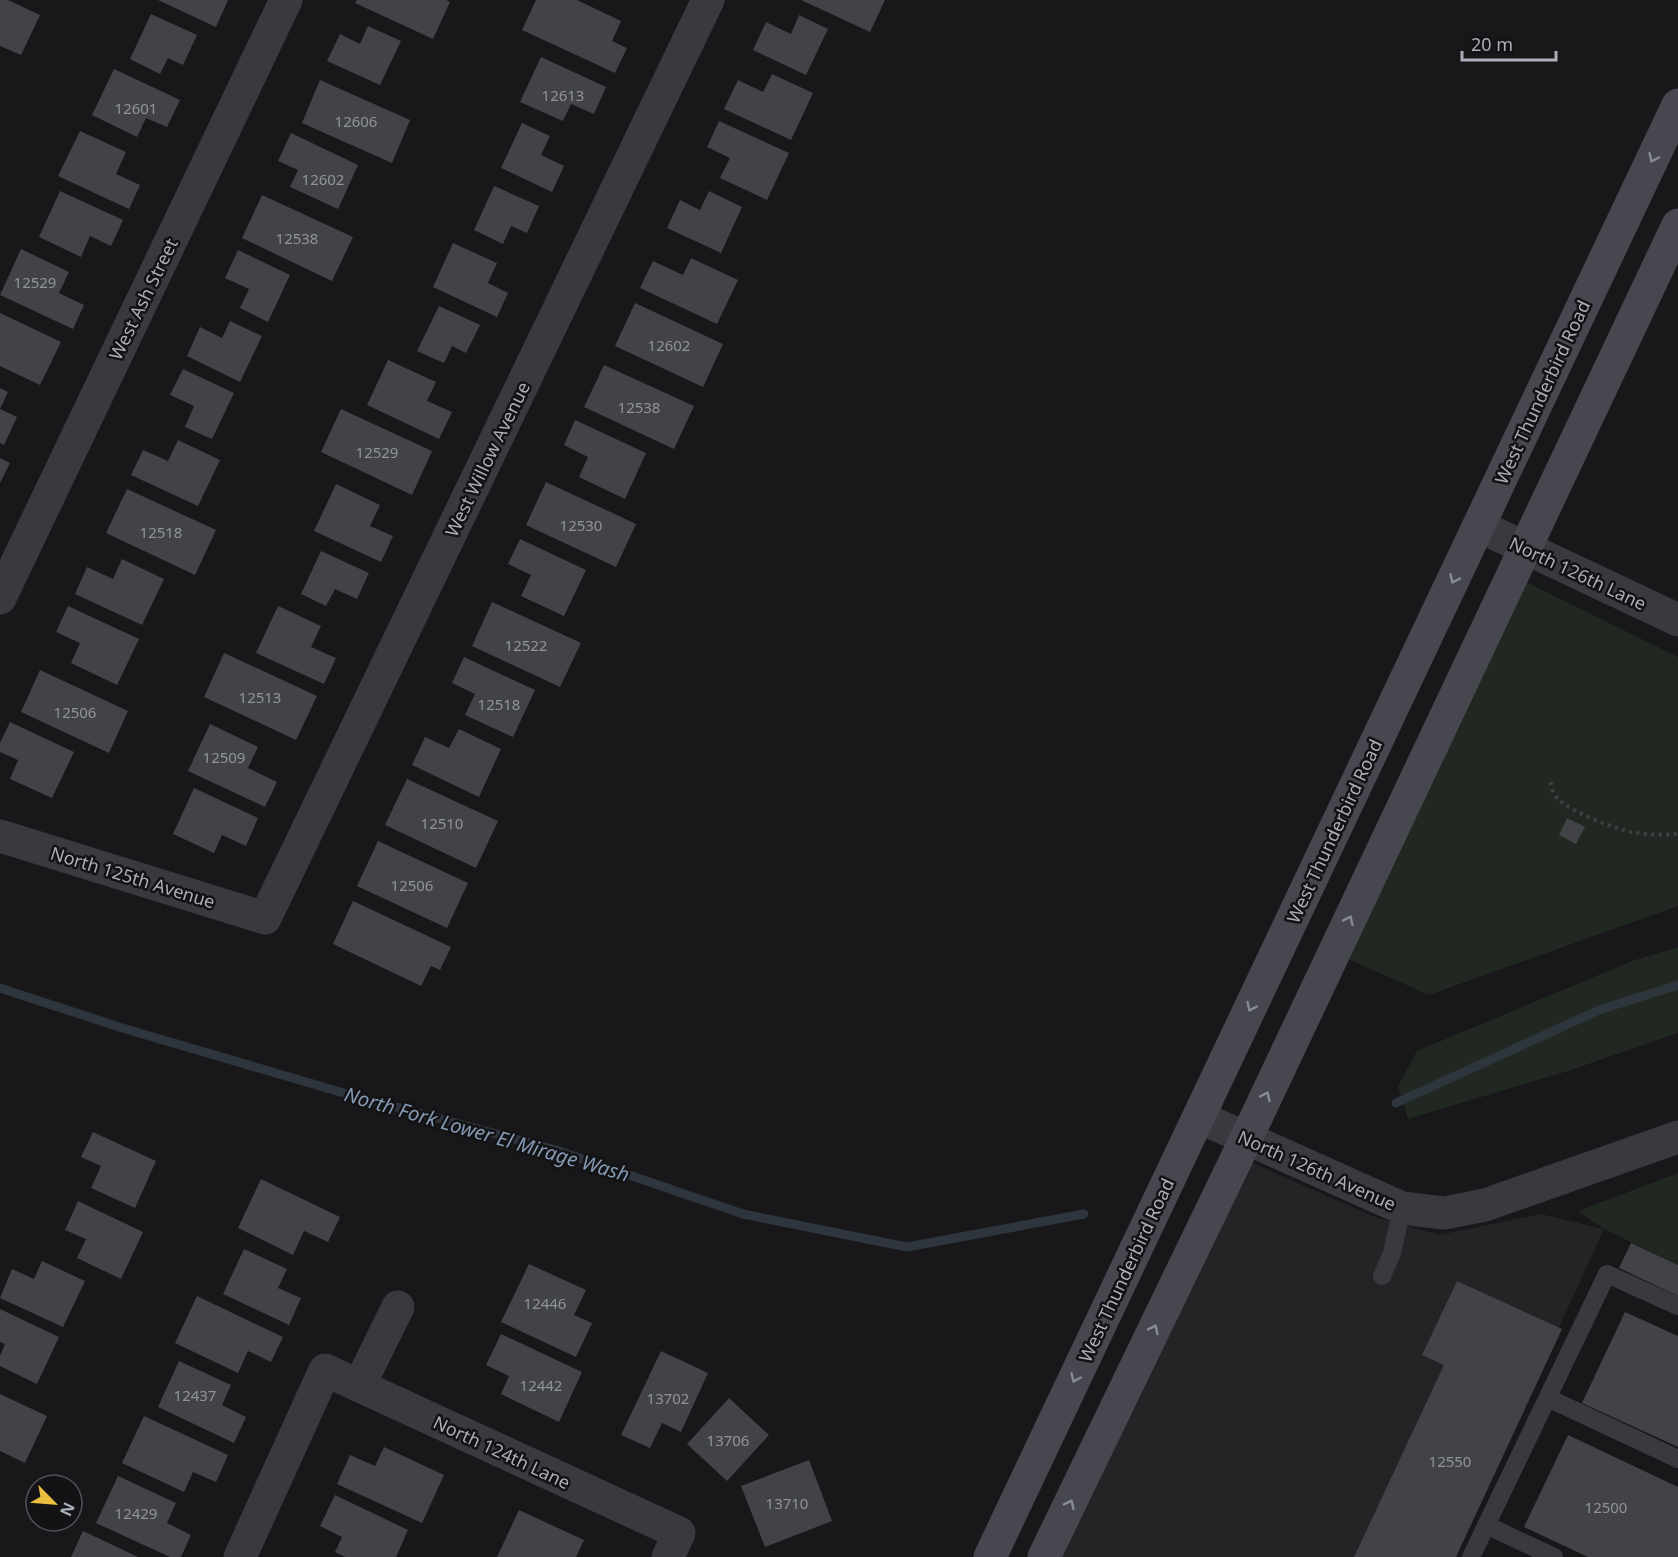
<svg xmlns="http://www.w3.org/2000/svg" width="1678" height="1557" font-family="'Noto Sans',sans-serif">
<rect width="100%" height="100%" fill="#18181a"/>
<polygon fill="#242427" points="1252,1163 1375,1217 1439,1235 1541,1214 1604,1229 1454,1557 1053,1557"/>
<g fill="#202821">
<polygon points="1522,580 1678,657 1678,906 1429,995 1344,957"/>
<polygon points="1678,947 1678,1033 1568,1071 1408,1119 1398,1086 1417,1051 1632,961"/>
<polygon points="1678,1173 1678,1265 1604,1229 1578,1211"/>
</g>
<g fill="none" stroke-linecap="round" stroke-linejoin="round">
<g stroke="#2e353d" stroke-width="9">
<polyline points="0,988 119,1027 347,1094 556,1150 743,1214 907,1247 1084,1214"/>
<polyline points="1396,1103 1599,1010 1678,985"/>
</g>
</g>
<g fill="#424347">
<polygon points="0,0 8,0 40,15 21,55 0,46"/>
<polygon points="158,0 228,0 216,27"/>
<polygon points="357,0 446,0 450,2 433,39 355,3"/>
<polygon points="536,0 577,0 621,21 612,41 627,48 615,73 522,30"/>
<polygon points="801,0 885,0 870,32"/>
<polygon points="151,14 197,35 183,65 168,58 160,74 130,59"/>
<polygon points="799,15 828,29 806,75 753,50 766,22 791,34"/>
<polygon points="368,26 401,41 380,85 327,61 340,34 360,44"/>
<polygon points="541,57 606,87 594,114 571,104 563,121 520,102"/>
<polygon points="114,69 180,100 167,127 146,118 137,137 92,115"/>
<polygon points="772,74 813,93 791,140 724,109 738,80 763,92"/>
<polygon points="320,80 410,120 392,163 302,123"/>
<polygon points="719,121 789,153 767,200 720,178 730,158 707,147"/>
<polygon points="522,123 550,136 541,155 564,166 552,192 501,168"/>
<polygon points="80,131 126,152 116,174 140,185 129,209 58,176"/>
<polygon points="291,133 358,165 338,209 290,187 298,170 278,161"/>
<polygon points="494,186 539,206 527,233 511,226 503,244 474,230"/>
<polygon points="60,191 123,220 111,246 90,236 81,257 39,237"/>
<polygon points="709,191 742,207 721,253 667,228 680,200 700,210"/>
<polygon points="262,195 353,237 332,281 242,238"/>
<polygon points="453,243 497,263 488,283 508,293 497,317 433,287"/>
<polygon points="21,249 69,272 59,293 84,305 73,329 0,295"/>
<polygon points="238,250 290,275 268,322 240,308 249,289 225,278"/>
<polygon points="691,258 738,280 717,324 640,288 653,261 683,275"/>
<polygon points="635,303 723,344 703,387 615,346"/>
<polygon points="439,306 480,325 466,353 452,346 444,363 417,351"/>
<polygon points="0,313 61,342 40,385 0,366"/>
<polygon points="230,321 262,336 240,382 187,356 200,327 222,338"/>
<polygon points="388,360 436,382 427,401 452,412 439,439 367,405"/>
<polygon points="604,365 694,406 674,449 584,407"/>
<polygon points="183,369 234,393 212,439 185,427 194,406 170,395"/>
<polygon points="0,388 8,392 0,409 17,417 4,445 0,443"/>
<polygon points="341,409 432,451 412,495 321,452"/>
<polygon points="575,420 646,453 625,499 579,477 588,457 564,445"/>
<polygon points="178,440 220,460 198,506 131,475 143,450 168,461"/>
<polygon points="0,458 10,463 0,483"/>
<polygon points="546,482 636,524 616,567 526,525"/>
<polygon points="336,484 380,505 370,526 393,536 381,562 314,531"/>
<polygon points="127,489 216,530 195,575 106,533"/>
<polygon points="520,539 586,570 564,616 521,596 531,575 508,564"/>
<polygon points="321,551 369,573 357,599 335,589 326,606 301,594"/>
<polygon points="122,559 164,579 142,625 75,594 87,567 113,579"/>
<polygon points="492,602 581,643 560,687 472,646"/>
<polygon points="68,606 139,639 117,685 71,663 80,643 56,632"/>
<polygon points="278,606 321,626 311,647 336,658 324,684 256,653"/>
<polygon points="224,653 317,696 296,740 204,697"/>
<polygon points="464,657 535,690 513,737 465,715 475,694 452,683"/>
<polygon points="40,670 128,711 109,753 21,712"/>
<polygon points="10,722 74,752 52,798 10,779 18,760 0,752 0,743"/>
<polygon points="210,724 258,747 248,768 277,782 265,807 188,771"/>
<polygon points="459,729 501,749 479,797 412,765 425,737 449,748"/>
<polygon points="407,779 498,821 476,868 385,825"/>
<polygon points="194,788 258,818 246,846 222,835 214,853 173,834"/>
<polygon points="1567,818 1585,827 1576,844 1559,835"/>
<polygon points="378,841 468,883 447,928 357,886"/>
<polygon points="353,901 451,947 440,970 431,966 421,986 333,944"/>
<polygon points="93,1132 156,1161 135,1208 91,1188 101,1166 81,1157"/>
<polygon points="261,1179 340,1217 328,1242 304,1231 293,1255 238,1228"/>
<polygon points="78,1201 143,1232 121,1279 77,1258 86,1239 65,1230"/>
<polygon points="1631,1243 1678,1265 1678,1296 1619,1268"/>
<polygon points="244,1249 287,1269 278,1288 301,1298 289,1325 223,1294"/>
<polygon points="42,1261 85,1281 63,1327 0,1298 12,1269 34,1279"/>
<polygon points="529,1264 586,1290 574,1315 592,1323 576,1357 501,1322"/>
<polygon points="1457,1281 1562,1329 1456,1557 1354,1557 1444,1365 1422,1355"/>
<polygon points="197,1296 283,1337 271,1362 248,1351 238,1373 175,1343"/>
<polygon points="0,1309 59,1337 37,1384 0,1366 0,1356 5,1344 0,1342"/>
<polygon points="1625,1312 1678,1336 1678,1447 1582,1403"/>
<polygon points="501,1334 582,1372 559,1422 501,1394 509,1376 486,1365"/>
<polygon points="661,1351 708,1373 681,1432 662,1423 650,1448 621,1435"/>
<polygon points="179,1361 231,1385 222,1405 246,1417 234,1443 158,1407"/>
<polygon points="0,1394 47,1416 25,1463 0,1451"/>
<polygon points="729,1398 769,1435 727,1481 687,1444"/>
<polygon points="144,1416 228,1455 216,1482 193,1472 184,1492 122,1463"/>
<polygon points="1568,1435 1678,1487 1678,1557 1588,1557 1524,1527"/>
<polygon points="384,1447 444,1475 422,1523 337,1484 350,1455 375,1466"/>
<polygon points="809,1460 832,1521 765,1547 741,1486"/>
<polygon points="118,1476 176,1503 167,1523 191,1535 181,1557 170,1557 96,1523"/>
<polygon points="335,1495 408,1530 396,1557 345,1557 335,1552 342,1537 320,1526"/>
<polygon points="519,1510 584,1540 576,1557 497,1557"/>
<polygon points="83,1531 138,1557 71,1557"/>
</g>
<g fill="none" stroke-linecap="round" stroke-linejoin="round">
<path stroke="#3f4046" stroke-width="4" stroke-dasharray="3 4.5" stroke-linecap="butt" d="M1551 782C1551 788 1553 794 1558 799 1571 812 1613 828 1631 832 1646 835 1662 835 1678 834"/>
<g stroke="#39393f" stroke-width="18">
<polyline points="1382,1276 1392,1253 1402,1208"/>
<polyline points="1548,1398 1678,1459"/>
<polyline points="1486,1525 1554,1557"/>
<polyline points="1471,1557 1607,1274 1678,1306"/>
</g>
<g stroke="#39393f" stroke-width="33">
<polyline points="1479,526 1678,620"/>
<polyline points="0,598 286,0"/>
<polyline points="0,836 265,918 708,0"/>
<polyline points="1199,1117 1402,1208 1444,1213 1485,1205 1678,1137"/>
<polyline points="359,1386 398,1307"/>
<polyline points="240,1557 325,1370 679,1533 668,1557"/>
</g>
<g stroke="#47484f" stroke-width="33">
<polyline points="990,1557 1678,105"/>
<polyline points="1044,1557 1246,1139 1678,225"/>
</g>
</g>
<defs><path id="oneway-chevron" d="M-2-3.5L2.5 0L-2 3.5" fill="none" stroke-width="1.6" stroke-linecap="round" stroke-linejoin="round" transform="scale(1.5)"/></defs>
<g stroke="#888a94">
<use href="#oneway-chevron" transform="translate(1653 158) rotate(115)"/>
<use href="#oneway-chevron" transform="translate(1454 579) rotate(115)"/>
<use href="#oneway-chevron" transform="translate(1349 920) rotate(-65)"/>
<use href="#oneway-chevron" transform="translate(1251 1007) rotate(115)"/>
<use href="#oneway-chevron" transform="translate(1266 1096) rotate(-65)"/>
<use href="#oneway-chevron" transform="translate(1154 1329) rotate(-64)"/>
<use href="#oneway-chevron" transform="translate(1075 1378) rotate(115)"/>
<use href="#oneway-chevron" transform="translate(1070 1504) rotate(-64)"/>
</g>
<g text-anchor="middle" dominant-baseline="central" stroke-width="5" stroke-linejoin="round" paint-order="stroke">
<g font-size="15" fill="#91939c">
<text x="563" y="95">12613</text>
<text x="136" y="108">12601</text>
<text x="356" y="121">12606</text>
<text x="323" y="179">12602</text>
<text x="297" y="238">12538</text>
<text x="35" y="282">12529</text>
<text x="669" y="345">12602</text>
<text x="639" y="407">12538</text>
<text x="377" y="452">12529</text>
<text x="581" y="525">12530</text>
<text x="161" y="532">12518</text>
<text x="526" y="645">12522</text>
<text x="260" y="697">12513</text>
<text x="499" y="704">12518</text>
<text x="75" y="712">12506</text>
<text x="224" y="757">12509</text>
<text x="442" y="823">12510</text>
<text x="412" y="885">12506</text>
<text x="545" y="1303">12446</text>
<text x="541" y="1385">12442</text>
<text x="195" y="1395">12437</text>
<text x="668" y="1398">13702</text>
<text x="728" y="1440">13706</text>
<text x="1450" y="1461">12550</text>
<text x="787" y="1503">13710</text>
<text x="1606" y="1507">12500</text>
<text x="136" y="1513">12429</text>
</g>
<g font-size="18" fill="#abaeb9" stroke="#131315">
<text transform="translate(143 299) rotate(-64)">West Ash Street</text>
<text transform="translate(1542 392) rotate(-65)">West Thunderbird Road</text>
<text transform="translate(487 459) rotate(-64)">West Willow Avenue</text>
<text transform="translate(1578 573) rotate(25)">North 126th Lane</text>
<text transform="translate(1334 831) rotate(-65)">West Thunderbird Road</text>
<text transform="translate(133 877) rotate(17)">North 125th Avenue</text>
<text transform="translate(1317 1170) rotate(24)">North 126th Avenue</text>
<text transform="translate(1126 1270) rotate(-65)">West Thunderbird Road</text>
<text transform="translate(502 1452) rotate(25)">North 124th Lane</text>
</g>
<g font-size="20" font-style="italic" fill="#8499b2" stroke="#131315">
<text transform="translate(487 1134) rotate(16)">North Fork Lower El Mirage Wash</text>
</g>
</g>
<g transform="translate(54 1503) rotate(115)"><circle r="28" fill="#131315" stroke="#505157" stroke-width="1.5"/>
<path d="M0-4.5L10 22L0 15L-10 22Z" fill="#eabe40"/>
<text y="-9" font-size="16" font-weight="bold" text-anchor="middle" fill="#abaeb9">N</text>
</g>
<path d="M1462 51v9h94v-9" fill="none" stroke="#abaeb9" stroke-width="3"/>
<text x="1471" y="51" font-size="18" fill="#abaeb9" stroke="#131315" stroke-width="4.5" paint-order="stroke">20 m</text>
</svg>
